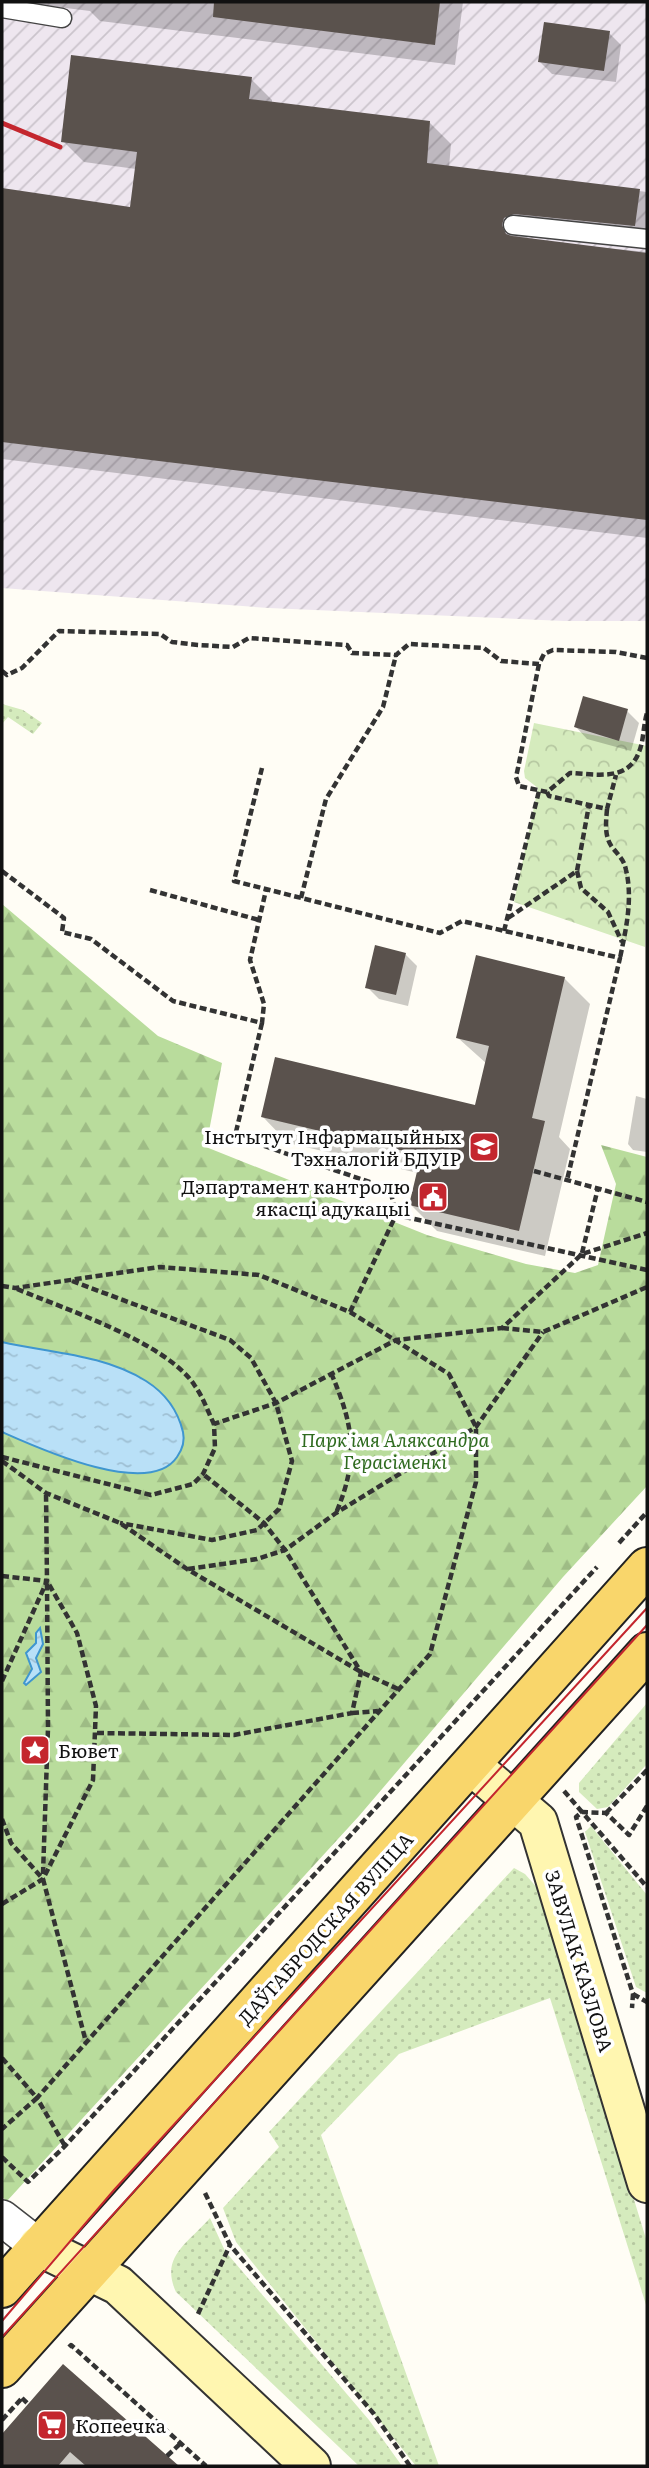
<svg xmlns="http://www.w3.org/2000/svg" width="649" height="2468" font-family="Literata,serif">
<defs>
<pattern id="industrial-furrows" width="10" height="10" patternUnits="userSpaceOnUse" patternTransform="scale(1.75)"><rect width="10" height="10" fill="#eee6ef"/><path d="M-1 1l2-2M0 10L10 0M9 11l2-2" fill="none" stroke="#cbc4cc"/></pattern>
<pattern id="grass-dots" width="8" height="8" patternUnits="userSpaceOnUse" patternTransform="scale(1.75)"><rect width="8" height="8" fill="#d5ebbd"/><path d="M2 2h.1M6 6h.1" fill="none" stroke="#b6c8a1" stroke-width="1.8" stroke-linecap="round"/></pattern>
<pattern id="forest-firs" width="22" height="20" patternUnits="userSpaceOnUse" patternTransform="scale(1.75)"><rect width="22" height="20" fill="#b9dc9c"/><path d="M5 1l3.5 6h-7zM16 11l3.5 6h-7z" fill="#9ebc85"/></pattern>
<pattern id="park-crowns" width="20" height="18" patternUnits="userSpaceOnUse" patternTransform="scale(1.75)"><rect width="20" height="18" fill="#d5ebbd"/><path d="M2 6a3 3 0 1 1 6 0M12 15a3 3 0 1 1 6 0" fill="none" stroke="#b6c8a1"/></pattern>
<pattern id="water-ripples" width="26" height="14" patternUnits="userSpaceOnUse" patternTransform="scale(1.75)"><rect width="26" height="14" fill="#b9e0f7"/><path d="M2 4q2-2 4 0t4 0M15 11q2-2 4 0t4 0" fill="none" stroke="#9ebfd3"/></pattern>
</defs>
<rect width="100%" height="100%" fill="#fffdf5"/>
<polygon fill="url(#industrial-furrows)" points="2,2 647,2 647,621 564,621 269,608 2,588"/>
<g fill="url(#grass-dots)">
<polygon points="2,704 23,710 42,723 33,734 8,717 2,724"/>
<polygon points="647,1703 647,1764 608,1807 597,1809 579,1792 579,1783"/>
<polygon points="591,1826 647,1895 647,1993 636,1987 585,1832"/>
<polygon points="514,1868 525,1874 539,1890 647,2242 647,2308 550,1998 399,2054 321,2135 439,2466 416,2466 236,2242 223,2208 279,2147 269,2132"/>
<path d="M210 2218 225 2251 369 2420 402 2466H359L176 2292C160 2257 187 2244 210 2218Z"/>
</g>
<path fill="url(#forest-firs)" d="M2 904 158 1036 222 1063 206 1147 427 1235 526 1264 575 1273 598 1265 616 1184 601 1145 647 1157V1486L563 1577 359 1816 7 2201 2 2197V1432L65 1457 174 1408C126 1355 67 1357 2 1342Z"/>
<polygon fill="url(#park-crowns)" points="534,723 647,746 645,947 514,902 538,788 525,778 524,771"/>
<g fill="url(#water-ripples)" stroke="#3f96cf" stroke-width="2">
<path d="M2 1342C50 1353 103 1354 146 1381 165 1393 178 1411 183 1432 185 1441 182 1450 177 1457 149 1499 38 1448 2 1432Z"/>
<polygon points="40,1628 43,1644 36,1658 41,1672 26,1685 24,1683 32,1669 26,1653 36,1643 36,1633"/>
</g>
<g fill="#0003">
<polygon points="17,2 463,2 455,65 100,21 90,11"/>
<polygon points="609,33 621,45 616,82 552,74 540,62"/>
<polygon points="251,79 272,100 272,103 430,123 451,144 449,167 647,192 647,246 529,235 526,240 647,252 647,538 2,459 3,189 131,209 136,169 84,162 63,141"/>
<polygon points="627,711 639,723 631,751 587,739 576,727"/>
<polygon points="405,954 417,966 408,1006 379,999 367,987"/>
<polygon points="564,978 590,1004 559,1137 570,1149 545,1256 437,1231 411,1205 418,1173 288,1143 263,1117 477,1107 487,1064 458,1038"/>
<polygon points="636,1096 647,1099 647,1152 633,1150 628,1144"/>
<polygon points="63,2367 176,2466 2,2466 2,2436"/>
</g>
<g fill="#5a524d">
<polygon points="214,2 440,2 435,45 213,17"/>
<polygon points="544,22 610,31 604,71 538,62"/>
<polygon points="71,55 252,77 249,99 430,121 427,163 640,189 635,226 514,214 504,218 502,225 506,234 512,236 647,253 647,520 2,442 2,188 130,207 137,152 61,142"/>
<polygon points="583,696 628,709 619,741 574,727"/>
<polygon points="375,945 406,953 396,995 365,988"/>
<polygon points="476,955 565,977 532,1118 545,1121 519,1231 409,1205 421,1155 261,1117 275,1057 475,1105 489,1046 456,1038"/>
<polygon points="63,2364 179,2466 86,2466 70,2452 58,2466 2,2466 2,2434"/>
</g>
<g fill="none" stroke-linecap="round" stroke-linejoin="round">
<g stroke="#444" stroke-width="21">
<g id="service">
<polyline points="2,8 62,18"/>
<polyline points="513,225 647,239"/>
</g>
</g>
<g stroke="#444" stroke-width="38">
<polyline id="minor" points="2,2218 38,2246"/>
</g>
<g stroke="#333" stroke-width="42">
<g id="secondary">
<polyline points="472,1766 538,1822 647,2183"/>
<polyline points="38,2246 118,2285 311,2466"/>
</g>
</g>
<g stroke="#222" stroke-width="42">
<g id="primary">
<polyline points="2,2288 647,1567"/>
<polyline points="2,2368 647,1652"/>
</g>
</g>
<g stroke="#333" stroke-width="4.5" stroke-dasharray="7 3.5" stroke-linecap="butt">
<path d="M539 664 518 768 516 777 519 786 547 792 570 773C595 774 628 782 639 752 644 740 643 726 647 713"/>
<polyline points="2,671 7,675 22,668 59,631 160,634 172,642 198,645 233,647 249,638 347,645 352,653 396,655 409,644 484,648 501,661 539,664 544,654 553,650 616,652 647,658"/>
<polyline points="262,768 234,881 440,933 462,921 620,958 567,1180"/>
<polyline points="547,792 549,796 607,809 616,775"/>
<path d="M607 809C606 822 604 836 612 847 618 855 624 859 626 870 633 899 626 929 620 958"/>
<polyline points="2,871 64,918 62,932 91,939 173,1001 262,1023 264,1004 250,960 266,890"/>
<polyline points="577,871 581,888 608,912 622,942"/>
<polyline points="150,890 259,920"/>
<polyline points="301,898 326,799 383,707 396,655"/>
<polyline points="508,918 577,871 589,805"/>
<polyline points="504,931 539,791"/>
<polyline points="262,1023 235,1136 390,1189 396,1215 647,1270"/>
<polyline points="534,1171 647,1202"/>
<polyline points="582,1253 598,1188"/>
<polyline points="72,1281 230,1340 251,1358 276,1403 292,1461 279,1509 257,1530 212,1540 120,1523"/>
<polyline points="2,1286 15,1288 160,1267 259,1275 350,1312 449,1374 476,1427 476,1482 430,1654 37,2098 65,2146"/>
<path d="M17 1289C65 1309 168 1343 195 1386 203 1397 208 1412 214 1424"/>
<polyline points="350,1312 396,1215"/>
<polyline points="502,1328 543,1332 647,1287"/>
<path d="M331 1373C354 1426 359 1459 336 1513"/>
<polyline points="2,1457 151,1495 193,1484 203,1474 215,1448 214,1424 276,1403 396,1340 502,1328 582,1254 647,1233"/>
<polyline points="2,1461 46,1493 120,1523 187,1569 361,1672 398,1689"/>
<polyline points="619,1543 647,1512"/>
<polyline points="188,1569 257,1559 285,1550 336,1513 476,1427 543,1332"/>
<polyline points="2,1576 47,1581"/>
<polyline points="2,1681 47,1581 46,1493"/>
<polyline points="352,1713 378,1711"/>
<polyline points="97,1733 234,1735 352,1713 361,1672 285,1550 264,1523 203,1474"/>
<polyline points="564,1791 582,1812 576,1817 633,1994 632,2008"/>
<polyline points="647,1806 629,1835 606,1813 582,1812 647,1887"/>
<polyline points="606,1813 647,1770"/>
<polyline points="2,1819 11,1843 43,1879 86,2042"/>
<polyline points="43,1874 48,1728 47,1582"/>
<polyline points="2,1904 43,1879 93,1780 96,1706 77,1633 47,1581"/>
<polyline points="633,1994 647,2002"/>
<polyline points="2,2058 37,2098 2,2129"/>
<polyline points="2,2157 28,2182 65,2146 597,1567"/>
<polyline points="205,2193 230,2245 374,2414 410,2466"/>
<polyline points="198,2314 230,2245"/>
<polyline points="69,2347 71,2345 206,2466"/>
<polyline points="22,2398 28,2404"/>
<polyline points="2,2420 23,2397"/>
<polyline points="167,2456 181,2443"/>
</g>
<use href="#service" stroke="#fff" stroke-width="18"/>
<use href="#minor" stroke="#fff" stroke-width="35"/>
<use href="#secondary" stroke="#fff6b0" stroke-width="38"/>
<use href="#primary" stroke="#f9d66b" stroke-width="38"/>
<g stroke="#c4262e" stroke-width="2">
<polyline points="2,2321 114,2190 647,1608"/>
<polyline points="2,2337 647,1625"/>
</g>
<polyline stroke="#c4262e" stroke-width="5" points="2,123 60,147"/>
</g>
<defs>
<g id="university-square" transform="scale(1.575)"><rect x="-9" y="-9" width="18" height="18" rx="4" fill="#c4262e" stroke="#fff"/><path d="M0-5L7-2L0 1L-7-2ZM-4 1L0 2.5L4 1V4Q0 6-4 4Z" fill="#fff"/></g>
<g id="civic-square" transform="scale(1.575)"><rect x="-9" y="-9" width="18" height="18" rx="4" fill="#c4262e" stroke="#fff"/><path d="M-.6-6.5H3V-4.5H.6V-3L4-1V1h2V6H-6V1h2V-1L-.6-3ZM-1.2 2.5V6h2.4V2.5Z" fill="#fff"/></g>
<g id="sight-square" transform="scale(1.575)"><rect x="-9" y="-9" width="18" height="18" rx="4" fill="#c4262e" stroke="#fff"/><path d="M0-6L1.8-2.2L6-1.7L2.9 1.2L3.7 5.4L0 3.3L-3.7 5.4L-2.9 1.2L-6-1.7L-1.8-2.2Z" fill="#fff"/></g>
<g id="supermarket-square" transform="scale(1.575)"><rect x="-9" y="-9" width="18" height="18" rx="4" fill="#c4262e" stroke="#fff"/><path d="M-6-5.5h2.5l.6 2H6L4.5 2H-2.5L-4.4-4H-6ZM-1.5 3.2a1.3 1.3 0 1 0 .1 0ZM3 3.2a1.3 1.3 0 1 0 .1 0Z" fill="#fff"/></g>
</defs>
<g fill-rule="evenodd">
<use href="#university-square" x="484" y="1147"/>
<use href="#civic-square" x="433" y="1197"/>
<use href="#sight-square" x="35" y="1750"/>
<use href="#supermarket-square" x="52" y="2425"/>
</g>
<g text-anchor="middle" dominant-baseline="central" stroke-width="7" stroke-linejoin="round" paint-order="stroke">
<g font-size="19" fill="#111" stroke="#fff" text-anchor="end">
<text x="461" y="1136">Інстытут Інфармацыйных<tspan x="461" dy="22">Тэхналогій БДУІР</tspan></text>
<text x="410" y="1186">Дэпартамент кантролю<tspan x="410" dy="22">якасці адукацыі</tspan></text>
<text x="58" y="1750" text-anchor="start">Бювет</text>
<text x="75" y="2425" text-anchor="start">Копеечка</text>
</g>
<g font-size="19" font-style="italic" fill="#2f6b1f" stroke="#fff">
<text x="395" y="1439">Парк імя Аляксандра<tspan x="395" dy="22">Герасіменкі</tspan></text>
</g>
<g font-size="19" fill="#111" stroke="#fff">
<text transform="translate(325 1928) rotate(-48)">ДАЎГАБРОДСКАЯ ВУЛІЦА</text>
<text transform="translate(580 1961) rotate(73)">ЗАВУЛАК КАЗЛОВА</text>
</g>
</g>
<rect width="649" height="2468" fill="none" stroke="#111111" stroke-width="7"/>
</svg>
